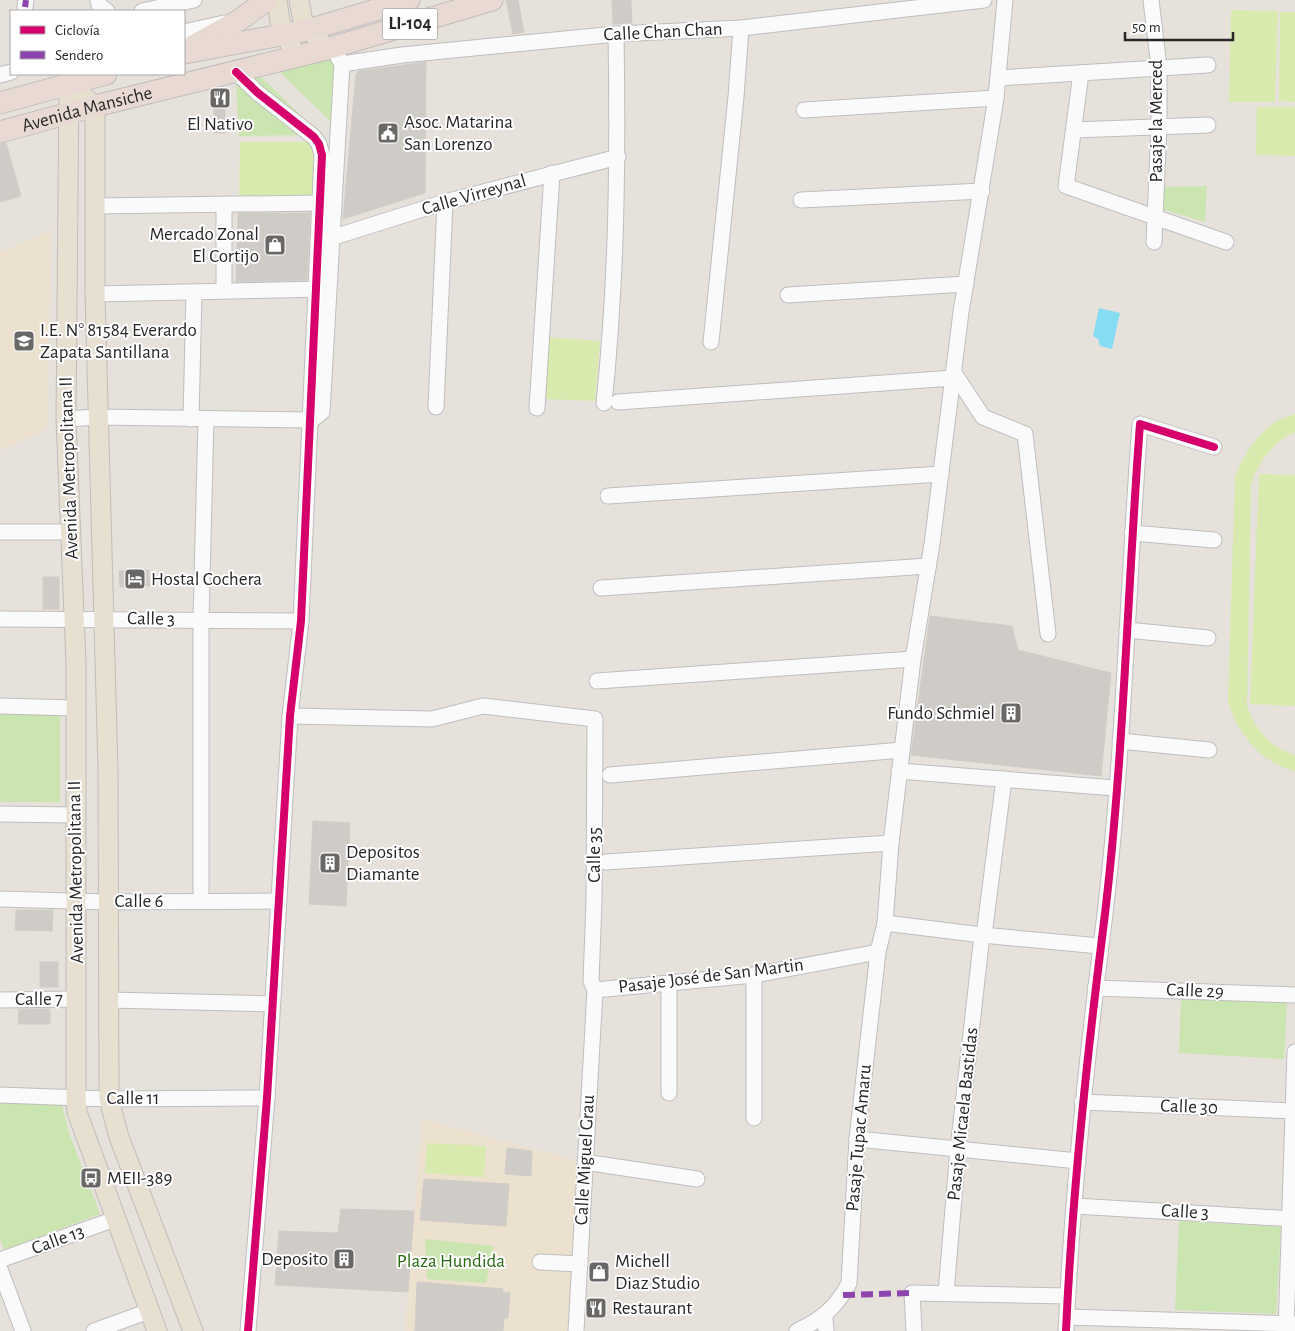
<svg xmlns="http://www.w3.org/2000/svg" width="1295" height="1331" font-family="'Alegreya Sans',sans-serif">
<rect width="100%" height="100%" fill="#e7e1dc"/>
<g fill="#ece0cf">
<polygon points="51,230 47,429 0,450 0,253"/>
<polygon points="422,1119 582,1162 567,1331 405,1331"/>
</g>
<g fill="#cae5b0">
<polygon points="326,54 335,62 331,122 276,68"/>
<polygon points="260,76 308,122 314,135 239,136 236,82"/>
<polygon points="1207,186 1205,222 1162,209 1162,187"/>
<rect x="0" y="714" width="60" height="88"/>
<polygon points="1181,998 1287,1002 1284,1059 1179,1053"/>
<polygon points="0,1101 61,1101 69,1133 100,1214 4,1250 0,1238"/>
<polygon points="1179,1221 1281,1227 1276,1314 1175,1310"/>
<polygon points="425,1239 494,1246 486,1283 427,1279"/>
</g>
<g fill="#d8eaad">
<polygon points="1231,10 1278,11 1275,102 1229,102"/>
<polygon points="1280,12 1295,12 1295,102 1279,101"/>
<polygon points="1257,107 1295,107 1295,156 1256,155"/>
<polygon points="240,142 315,142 315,199 239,202"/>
<polygon points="547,337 600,341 595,401 542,399"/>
<path d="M1295 414V432C1273 442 1258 462 1251 485L1247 705C1254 729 1271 748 1295 755V771C1261 763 1236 733 1228 700L1235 477C1242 457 1258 432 1277 421 1282 418 1289 416 1295 414Z"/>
<polygon points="1259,474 1295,475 1295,706 1250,704"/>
<polygon points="427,1143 486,1146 484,1177 425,1173"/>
</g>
<polygon fill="#86ddf2" points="1099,308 1120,313 1112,349 1100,346 1098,339 1093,336"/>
<g fill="#cfcbc7" stroke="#d2cdc8">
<polygon points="506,0 518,0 524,32 513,34"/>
<polygon points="612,0 631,0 632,23 613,24"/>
<polygon points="426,62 425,193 343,219 356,74 359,71"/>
<polygon points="225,94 225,133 214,133 214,97"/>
<polygon points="6,143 21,196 0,202 0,144"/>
<polygon points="238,213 310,213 307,280 236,282"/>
<polygon points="149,570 150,586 120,587 119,571"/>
<rect x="43" y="577" width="16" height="32"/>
<polygon points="930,616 1012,626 1018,650 1111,673 1101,776 911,755"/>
<polygon points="313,821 350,823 346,906 309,904"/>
<polygon points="16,910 53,910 52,931 15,930"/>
<rect x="40" y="962" width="18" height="25"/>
<polygon points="19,1009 50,1009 50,1024 18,1024"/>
<polygon points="507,1148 532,1151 531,1176 505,1174"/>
<polygon points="424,1179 509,1184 506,1226 420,1220"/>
<polygon points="341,1209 414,1211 408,1292 275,1285 279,1231 338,1233"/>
<polygon points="417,1282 503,1289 502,1292 510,1293 508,1318 504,1318 503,1331 415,1331"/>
</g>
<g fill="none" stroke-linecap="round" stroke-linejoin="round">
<g stroke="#bfbebf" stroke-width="17">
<g id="minor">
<polyline points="98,0 99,5 107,11"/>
<polyline points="1151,0 1159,67 1159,126 1154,242"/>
<polyline points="25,7 26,0"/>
<polyline points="142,11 194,0"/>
<polyline points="184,32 224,23"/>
<polyline points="342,64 402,55 616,34 741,28 984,0"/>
<polyline points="236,72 258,93 314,137 319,144 322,155 301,621 290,716 267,1098 248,1331"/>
<polyline points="1081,73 1066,186 1226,242"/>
<polyline points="0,75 11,72"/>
<polyline points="998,78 1208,65"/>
<polyline points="804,110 996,98"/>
<polyline points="1074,130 1208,125"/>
<polyline points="801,200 982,191"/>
<polyline points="224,205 224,291"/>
<polyline points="95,206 320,203"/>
<polyline points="331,238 445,202 618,157"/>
<polyline points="95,294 324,289"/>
<polyline points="788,295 966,284"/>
<polyline points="711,342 736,97 741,28"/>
<polyline points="954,373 983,417 1025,434 1048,634"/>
<polyline points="618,402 953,378"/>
<path d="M604 403C617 280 618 157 616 34"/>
<polyline points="436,407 445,202"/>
<polyline points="537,408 552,173"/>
<polyline points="66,419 97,417 312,420 322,412 342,64 338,57"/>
<polyline points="191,419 194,292"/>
<polyline points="608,496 941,474"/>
<polyline points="0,532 70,532"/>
<polyline points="1132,533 1214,540"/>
<polyline points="601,588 928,566"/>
<polyline points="0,619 301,621"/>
<polyline points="1127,630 1208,638"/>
<polyline points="597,681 913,659"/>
<polyline points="0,706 75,708"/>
<polyline points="290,716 432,719 483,706 595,719 594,901 591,981 595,990 576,1331"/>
<polyline points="1120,741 1209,750"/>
<polyline points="899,771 1115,788"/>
<polyline points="610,775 902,750"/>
<polyline points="0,814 75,815"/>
<polyline points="606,862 891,843"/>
<polyline points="0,899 108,902 279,901"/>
<polyline points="201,901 201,620 206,419"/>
<polyline points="885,923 891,843 913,659 932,544 961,312 996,98 1005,0"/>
<polyline points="985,927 1004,779"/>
<polyline points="1095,988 1295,995"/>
<polyline points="595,990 754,975 878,952 885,923 982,935 1100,946"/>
<polyline points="0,1000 77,999"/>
<polyline points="109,1000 272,1004"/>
<polyline points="669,1093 669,983"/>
<polyline points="0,1095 109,1099 267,1098"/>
<polyline points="1082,1102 1295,1111"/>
<polyline points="754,1118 754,975"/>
<polyline points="857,1139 1078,1161"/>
<polyline points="585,1162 697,1179"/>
<polyline points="1075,1206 1295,1219"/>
<polyline points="0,1260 115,1219"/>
<polyline points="540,1262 580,1264"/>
<polyline points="0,1269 23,1331"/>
<polyline points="946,1293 958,1149 982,935"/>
<polyline points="825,1316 826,1331"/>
<polyline points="1067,1317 1295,1324"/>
<polyline points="94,1331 149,1311"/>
<path d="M797 1331C821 1320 837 1307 849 1283L857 1139 878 952"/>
<polyline points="914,1331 912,1293 1068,1296"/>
<path d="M1066 1331C1072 1197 1086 1064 1103 930 1124 763 1127 593 1140 424L1214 447"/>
<polyline points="1286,1331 1295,1052"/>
</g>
</g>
<g stroke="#bfbdbb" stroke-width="21">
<g id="major">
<polyline points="277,0 280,22 296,57"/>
<polyline points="299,0 303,22 327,49"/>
<polyline points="69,84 95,106 95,294 108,770 109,1099 119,1137 193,1331"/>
<polyline points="69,84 66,419 76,664 76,1097 77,1112 157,1331"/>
</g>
</g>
<g stroke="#bfbdbb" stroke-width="23">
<g id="highway">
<polyline points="193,46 238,21 267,0"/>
<polyline points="184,53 308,30 409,0"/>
<polyline points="0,103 106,74"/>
<path id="s1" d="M0 132 95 106 327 49 492 0"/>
</g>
</g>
<use href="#minor" stroke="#fbfafa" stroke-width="15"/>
<use href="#major" stroke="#e7e0d0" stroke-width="19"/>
<use href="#highway" stroke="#e8dad2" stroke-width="21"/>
<g stroke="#8e44ad" stroke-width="6" stroke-dasharray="12 6" stroke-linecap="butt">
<polyline points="25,7 26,0"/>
<polyline points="843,1295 912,1293"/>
</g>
<g stroke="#fff" stroke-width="11">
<g id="cycleway">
<polyline points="236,72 258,93 314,137 319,144 322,155 301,621 290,716 267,1098 248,1331"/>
<path d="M1066 1331C1072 1197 1086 1064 1103 930 1124 763 1127 593 1140 424L1214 447"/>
</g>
</g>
<use href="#cycleway" stroke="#d6006c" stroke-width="8"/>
</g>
<defs>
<g id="restaurant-square" transform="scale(1.125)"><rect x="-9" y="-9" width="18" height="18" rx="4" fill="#6a6866" stroke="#fff"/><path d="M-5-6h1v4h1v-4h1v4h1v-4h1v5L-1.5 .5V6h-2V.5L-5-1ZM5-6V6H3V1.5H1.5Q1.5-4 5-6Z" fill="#fff"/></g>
<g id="civic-square" transform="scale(1.125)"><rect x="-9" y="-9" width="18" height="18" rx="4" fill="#6a6866" stroke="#fff"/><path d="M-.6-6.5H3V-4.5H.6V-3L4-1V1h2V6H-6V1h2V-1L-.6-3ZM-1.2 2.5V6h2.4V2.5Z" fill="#fff"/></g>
<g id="shop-square" transform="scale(1.125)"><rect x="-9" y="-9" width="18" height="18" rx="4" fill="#6a6866" stroke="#fff"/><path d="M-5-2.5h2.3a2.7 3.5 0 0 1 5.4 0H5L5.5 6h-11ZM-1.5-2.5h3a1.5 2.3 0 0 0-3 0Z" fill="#fff"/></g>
<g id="school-square" transform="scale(1.125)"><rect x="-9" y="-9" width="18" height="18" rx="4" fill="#6a6866" stroke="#fff"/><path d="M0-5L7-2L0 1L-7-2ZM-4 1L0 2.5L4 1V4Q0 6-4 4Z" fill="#fff"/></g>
<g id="hotel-square" transform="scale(1.125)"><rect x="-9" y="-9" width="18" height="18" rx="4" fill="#6a6866" stroke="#fff"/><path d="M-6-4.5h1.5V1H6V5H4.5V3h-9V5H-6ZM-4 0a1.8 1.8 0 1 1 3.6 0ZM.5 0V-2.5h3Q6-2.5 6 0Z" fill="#fff"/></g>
<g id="building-square" transform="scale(1.125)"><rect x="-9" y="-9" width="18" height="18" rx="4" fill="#6a6866" stroke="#fff"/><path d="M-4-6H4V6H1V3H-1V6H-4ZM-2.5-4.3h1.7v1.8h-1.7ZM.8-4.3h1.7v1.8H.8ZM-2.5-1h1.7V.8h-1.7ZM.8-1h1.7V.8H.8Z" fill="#fff"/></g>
<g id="bus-square" transform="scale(1.125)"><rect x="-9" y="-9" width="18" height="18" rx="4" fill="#6a6866" stroke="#fff"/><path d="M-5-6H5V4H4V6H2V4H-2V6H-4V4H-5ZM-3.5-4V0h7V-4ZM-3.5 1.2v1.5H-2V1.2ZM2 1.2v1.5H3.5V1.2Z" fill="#fff"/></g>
</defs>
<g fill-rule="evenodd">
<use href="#restaurant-square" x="220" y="98"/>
<use href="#civic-square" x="388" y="133"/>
<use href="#shop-square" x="275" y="245"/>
<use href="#school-square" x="24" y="341"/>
<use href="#hotel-square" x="135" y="579"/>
<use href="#building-square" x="1011" y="713"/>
<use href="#building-square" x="330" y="863"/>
<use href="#bus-square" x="91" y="1178"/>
<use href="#building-square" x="344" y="1259"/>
<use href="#shop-square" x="599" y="1272"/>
<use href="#restaurant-square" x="596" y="1308"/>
</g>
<g text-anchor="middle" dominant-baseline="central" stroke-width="4" stroke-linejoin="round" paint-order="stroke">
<rect fill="#fff" stroke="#686868" stroke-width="1" x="382.5" y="8.5" width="55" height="31" rx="4"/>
<g font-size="18" font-weight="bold" fill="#272727">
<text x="410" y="24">LI-104</text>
</g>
<g font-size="19" fill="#272727" stroke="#fff">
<text transform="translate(663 32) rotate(-3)">Calle Chan Chan</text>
<text stroke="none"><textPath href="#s1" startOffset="90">Avenida Mansiche</textPath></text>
<text transform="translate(1156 121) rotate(-90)">Pasaje la Merced</text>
<text transform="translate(474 195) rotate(-16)">Calle Virreynal</text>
<text transform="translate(69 468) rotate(-92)">Avenida Metropolitana II</text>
<text transform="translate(151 619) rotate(1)">Calle 3</text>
<text transform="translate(594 855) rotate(-90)">Calle 35</text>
<text transform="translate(76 872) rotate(-91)">Avenida Metropolitana II</text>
<text x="139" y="901">Calle 6</text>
<text transform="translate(711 976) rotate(-7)">Pasaje José de San Martin</text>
<text transform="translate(1195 991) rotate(2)">Calle 29</text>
<text x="39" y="999">Calle 7</text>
<text x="133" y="1098">Calle 11</text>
<text transform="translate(1189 1107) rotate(2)">Calle 30</text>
<text transform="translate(963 1114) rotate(-84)">Pasaje Micaela Bastidas</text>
<text transform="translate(859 1138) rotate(-85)">Pasaje Tupac Amaru</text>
<text transform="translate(585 1160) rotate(-87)">Calle Miguel Grau</text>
<text transform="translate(1185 1212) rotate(3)">Calle 3</text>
<text transform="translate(58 1240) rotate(-20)">Calle 13</text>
</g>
<g font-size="19" fill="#272727" stroke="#fff" text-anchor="start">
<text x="404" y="122">Asoc. Matarina<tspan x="404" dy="22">San Lorenzo</tspan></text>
<text x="220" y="124" text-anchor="middle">El Nativo</text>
<text x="259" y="234" text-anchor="end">Mercado Zonal<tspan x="259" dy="22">El Cortijo</tspan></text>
<text x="40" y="330">I.E. N° 81584 Everardo<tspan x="40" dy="22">Zapata Santillana</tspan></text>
<text x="151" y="579">Hostal Cochera</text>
<text x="995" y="713" text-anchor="end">Fundo Schmiel</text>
<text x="346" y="852">Depositos<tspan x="346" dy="22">Diamante</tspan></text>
<text x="107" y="1178">MEII-389</text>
<text x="328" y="1259" text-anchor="end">Deposito</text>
<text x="615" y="1261">Michell<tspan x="615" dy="22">Diaz Studio</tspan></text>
<text x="612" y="1308">Restaurant</text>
</g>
<g font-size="19" fill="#2a6a12" stroke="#fff">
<text x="451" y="1261">Plaza Hundida</text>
</g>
</g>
<rect x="10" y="10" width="175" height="65" fill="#ffffff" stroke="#a9a9a9"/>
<rect x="20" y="26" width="25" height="8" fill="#d6006c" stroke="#a9a9a9"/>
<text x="55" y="35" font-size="15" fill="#272727">Ciclovía</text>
<rect x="20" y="51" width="25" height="8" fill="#8e44ad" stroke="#a9a9a9"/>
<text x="55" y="60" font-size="15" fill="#272727">Sendero</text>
<path d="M1125 32v8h108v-8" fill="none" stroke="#272727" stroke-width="2.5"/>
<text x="1132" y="32" font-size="15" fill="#272727" stroke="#ffffff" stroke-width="4" paint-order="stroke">50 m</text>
</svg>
